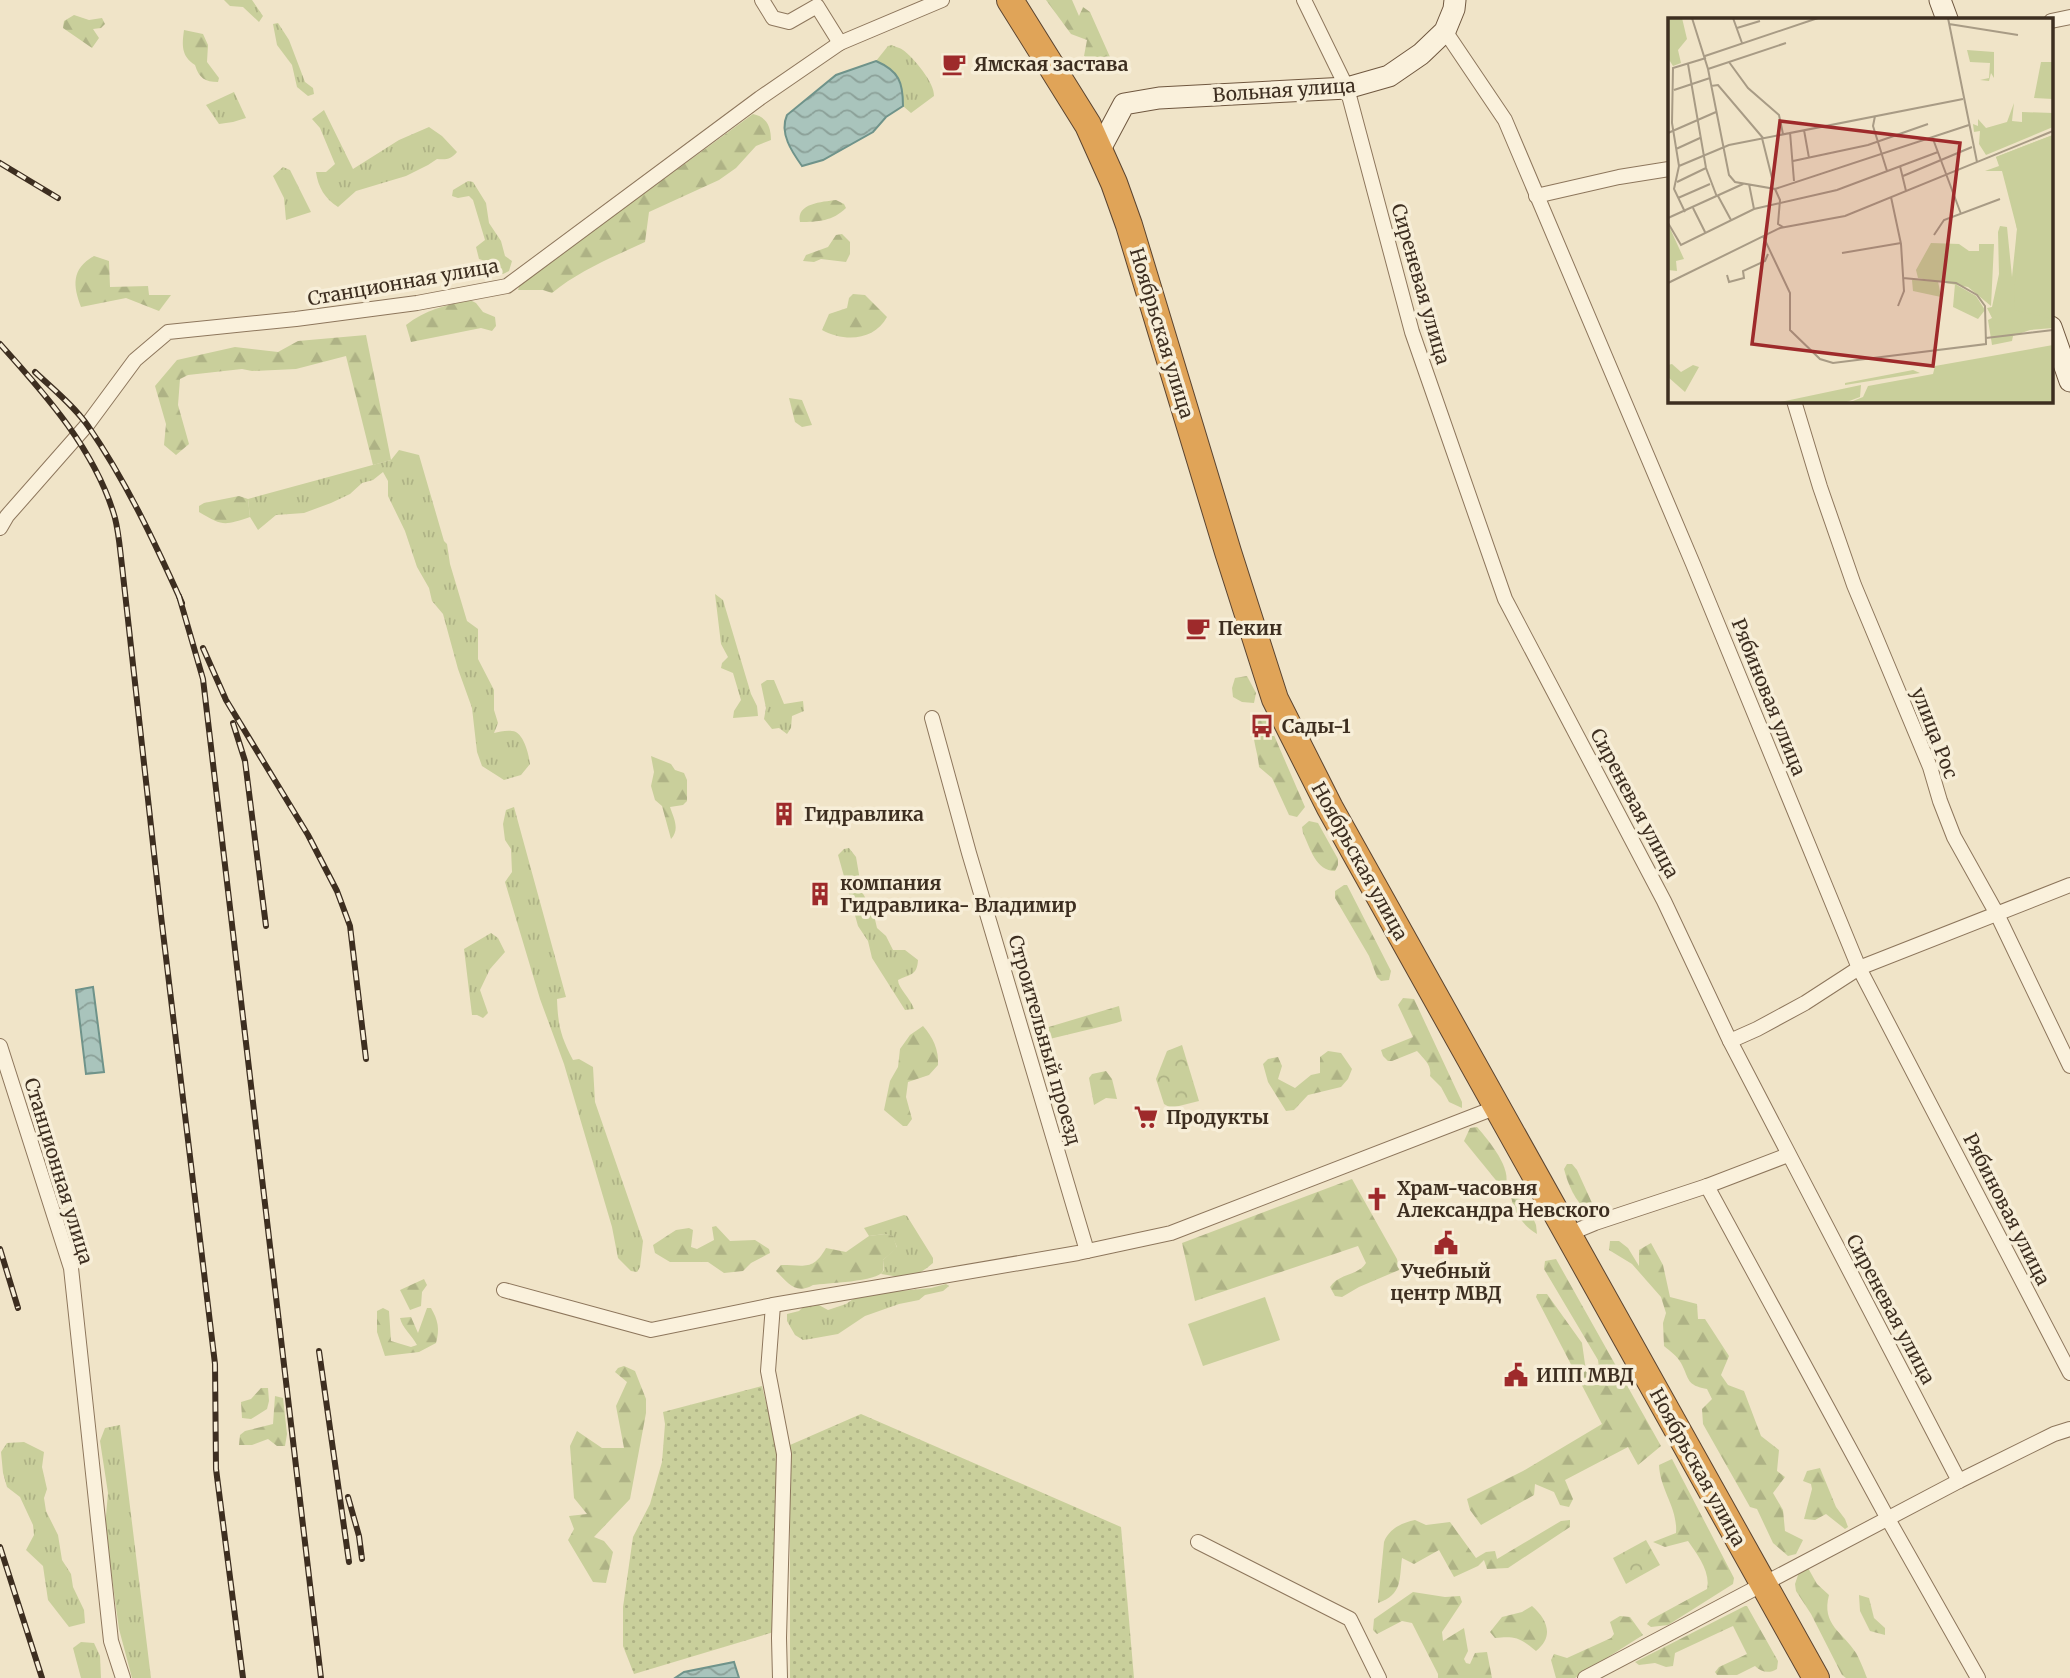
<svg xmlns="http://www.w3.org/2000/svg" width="2070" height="1678" font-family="Merriweather,serif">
<defs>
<pattern id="grass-tufts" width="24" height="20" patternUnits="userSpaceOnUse" patternTransform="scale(1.75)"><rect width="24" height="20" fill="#c9cf9b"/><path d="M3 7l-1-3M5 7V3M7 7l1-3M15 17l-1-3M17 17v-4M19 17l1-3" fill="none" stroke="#aeb285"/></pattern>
<pattern id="forest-firs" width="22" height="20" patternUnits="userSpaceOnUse" patternTransform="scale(1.75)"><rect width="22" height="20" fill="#c9cf9b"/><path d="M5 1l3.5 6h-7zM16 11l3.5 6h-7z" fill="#aeb285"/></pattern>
<pattern id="park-crowns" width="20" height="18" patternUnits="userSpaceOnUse" patternTransform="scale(1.75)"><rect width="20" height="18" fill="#c9cf9b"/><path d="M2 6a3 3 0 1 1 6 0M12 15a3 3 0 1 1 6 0" fill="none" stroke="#aeb285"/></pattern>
<pattern id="garden-dots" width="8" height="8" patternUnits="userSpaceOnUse" patternTransform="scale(1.75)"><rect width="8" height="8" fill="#c9cf9b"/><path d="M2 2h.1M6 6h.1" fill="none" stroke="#aeb285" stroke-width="1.8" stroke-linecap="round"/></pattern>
<pattern id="water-waves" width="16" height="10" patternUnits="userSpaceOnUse" patternTransform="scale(1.75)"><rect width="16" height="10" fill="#a9c4bc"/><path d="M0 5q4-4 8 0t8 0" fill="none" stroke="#8ba098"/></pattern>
</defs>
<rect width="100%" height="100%" fill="#f0e4c8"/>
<g fill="url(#grass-tufts)">
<polygon points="224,0 252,0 263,16 259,22 243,7 230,6"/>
<polygon points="278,23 289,40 305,82 313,88 314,94 308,96 297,87 292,65 277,45 273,24"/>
<path d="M892 45C895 47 899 47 903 50 913 57 935 83 934 96L911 113 903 106C903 81 899 72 876 61L888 46Z"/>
<polygon points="234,92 246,118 233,122 219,124 206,105"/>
<path d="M324 110 353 169 399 140 429 127 442 136 457 152C451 159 447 160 437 159L428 165 406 176 356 191 338 207C325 199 318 187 316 172H326L335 164 320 128 312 119Z"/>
<polygon points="283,167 290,170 311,212 286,220 284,198 273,176"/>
<path d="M468 181 473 182 486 203 489 223 501 241 505 256 512 261 509 271 503 274C492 270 493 263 479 259L476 247 485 240 473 200 469 196 458 198 452 196 453 190Z"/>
<path d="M399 450 419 455 444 541 447 544 450 564 467 621 478 629V659L494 690V710L498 723 494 733C499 732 506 730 512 731 523 731 529 754 530 764L521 775 504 780 482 766 477 752 472 708 458 669 443 614 432 601 429 588 417 567 405 531 388 496V481L383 472 373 480 362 483 350 494 331 503 304 513 276 515 258 530 250 517 248 499 391 460Z"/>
<polygon points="715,594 723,600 751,694 757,706 758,716 733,718 734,711 741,700 733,673 721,668 722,663 728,657 721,644"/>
<polygon points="767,680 774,680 784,704 803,701 804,711 792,716 791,728 787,734 779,728 772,729 764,719 766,708 761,684"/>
<path d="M514 807 566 997 557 999C558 1026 561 1037 573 1060L579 1059 593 1067 595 1102 643 1241 640 1267 637 1272 631 1271 618 1258 612 1227 564 1064 540 999 505 882 512 872 511 849 505 840 503 824 506 810Z"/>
<path d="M849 848 856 857 862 892 873 911 877 928 886 936 893 950H905L918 960C917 976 910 974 898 980 898 988 911 999 914 1009L905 1010 872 958 868 941 858 926 838 855 844 849Z"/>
<polygon points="491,933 498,938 505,952 490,969 480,990 488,1013 483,1018 477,1015 472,1015 464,949"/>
<path d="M904 1215 907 1216 933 1258V1263C913 1280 905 1278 881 1274L884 1270 883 1260 897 1247 892 1236 885 1234 869 1236 864 1228Z"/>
<polygon points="946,1284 949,1286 943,1291 925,1295 919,1300 899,1304 865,1316 838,1334 810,1339 803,1340 795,1335 787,1321 787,1314 799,1311 806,1304 817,1304 828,1310 846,1304 859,1295 931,1288"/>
<polygon points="120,1425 151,1678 132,1678 119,1629 105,1527 108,1493 100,1441 105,1428"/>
<polygon points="24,1442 44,1452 42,1467 47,1489 44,1498 46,1511 58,1535 62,1560 71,1574 73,1587 84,1610 85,1623 69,1627 48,1600 43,1566 26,1550 34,1535 33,1525 20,1497 7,1487 3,1473 1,1452 7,1443"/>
<polygon points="81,1642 94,1643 100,1656 101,1678 81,1678 73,1648"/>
</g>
<g fill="url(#forest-firs)">
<polygon points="1046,0 1072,0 1079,16 1083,7 1090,12 1110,57 1101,64 1091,62 1084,56 1087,40 1071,34"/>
<polygon points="74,15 89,20 102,18 105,24 101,28 93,29 99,38 92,48 63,28 64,21"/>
<path d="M184 30 203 34 208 45 207 62 219 78 218 82C205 82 199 78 195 65 181 56 182 45 184 30Z"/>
<path d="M753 114C767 117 771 127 771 140L756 146 736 168 719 180 649 212 645 242C613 257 580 270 552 293L543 290H518L520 284Z"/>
<path d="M836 200 844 204 846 208C833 221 818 222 800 222 796 203 822 202 836 200Z"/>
<polygon points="842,234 850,242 850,254 846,262 821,259 814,262 803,261 806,255 828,247 836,235"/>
<path d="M94 256 109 261 110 287 148 286 149 295H171L159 311 126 298 81 307C73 286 71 269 94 256Z"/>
<path d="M853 294 865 295 887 317C874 341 844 342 822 330L829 314 847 308 849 298Z"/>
<path d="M470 300 476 303 483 312 495 317 496 326 492 331 481 328 411 342 406 325C425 310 446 305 470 300Z"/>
<polygon points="366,335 391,460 373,465 346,356 296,369 252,371 242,369 188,375 180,379 178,405 189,444 176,455 164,445 166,424 155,386 177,360 235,347 278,352 298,341"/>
<polygon points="789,398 802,400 812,425 802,427 795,422"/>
<path d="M239 496 248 499 250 517C223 526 223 526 199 512V506L204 503Z"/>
<polygon points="1247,676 1256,693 1254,703 1242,702 1233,697 1232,688 1235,678"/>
<path d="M1261 715 1267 719 1305 807 1297 817 1289 815 1272 778 1259 767C1258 750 1249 733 1255 716Z"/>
<path d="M651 756 671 764 675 770 684 773 687 780V801L683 805 670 807C674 819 680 829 671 839L662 806 655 800 651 786 654 772Z"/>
<path d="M1309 821 1318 823 1338 859V865L1335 871C1316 871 1310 848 1303 833L1302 827Z"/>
<polygon points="1344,885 1347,885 1391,971 1389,980 1381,981 1377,977 1369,956 1335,898 1335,891"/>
<path d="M1403 998 1414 999 1462 1102V1108L1449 1102 1441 1087 1430 1076C1432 1065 1424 1059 1417 1051L1392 1061H1388L1383 1056 1381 1050 1413 1037 1398 1005Z"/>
<polygon points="1119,1006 1122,1021 1116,1023 1037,1042 1032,1032"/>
<path d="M923 1026C933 1037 939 1050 938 1065L929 1075 908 1082 906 1097 912 1119 907 1126H903L884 1110 890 1081 898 1067 900 1049 910 1035Z"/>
<polygon points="1328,1051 1341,1053 1352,1069 1348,1079 1341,1087 1308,1095 1294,1110 1286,1111 1268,1082 1263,1064 1268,1059 1278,1057 1282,1066 1278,1079 1295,1088 1311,1075 1320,1073 1320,1057"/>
<polygon points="1106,1071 1112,1079 1117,1099 1106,1098 1094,1105 1089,1078 1092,1074"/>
<path d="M1477 1127C1489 1141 1513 1169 1505 1187L1499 1184 1464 1141 1470 1128Z"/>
<path d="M1567 1164H1572L1577 1170 1592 1203 1588 1211C1575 1202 1568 1184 1564 1169Z"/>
<path d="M1352 1179 1397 1259 1399 1270 1359 1287 1342 1297 1335 1296 1330 1287C1339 1273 1358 1276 1366 1263L1358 1246 1195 1301 1182 1243Z"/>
<path d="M1511 1196 1526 1201 1536 1225 1537 1234C1523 1226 1513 1211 1511 1196Z"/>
<polygon points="716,1226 730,1241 755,1240 769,1249 770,1253 751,1263 743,1271 724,1273 708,1262 670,1262 655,1253 653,1245 676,1230 689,1228 693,1230 691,1247 697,1249 714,1240 712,1227"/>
<path d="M885 1234 893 1236 897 1248 883 1260C883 1263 884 1269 883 1271 878 1282 826 1283 813 1285 796 1295 788 1283 776 1271L781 1265C805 1265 813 1271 826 1248L846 1252 869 1236Z"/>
<path d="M1610 1241H1619L1628 1248 1639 1266V1250L1651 1243 1663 1265 1670 1297 1697 1304 1698 1319H1705L1729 1356 1721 1375 1728 1385 1744 1391 1761 1436 1779 1450 1777 1471 1785 1477 1773 1493 1783 1510 1785 1531 1803 1540 1796 1554 1788 1556 1773 1543 1757 1509 1750 1507 1703 1424 1702 1409 1712 1399 1707 1389C1686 1385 1690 1380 1681 1363 1677 1356 1670 1351 1664 1346L1663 1323 1666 1313 1661 1297 1632 1264 1609 1250Z"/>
<polygon points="1556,1259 1661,1446 1638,1465 1628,1447 1565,1480 1573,1499 1569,1507 1560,1505 1554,1492 1535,1484 1534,1495 1481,1525 1470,1510 1467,1499 1523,1471 1602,1424 1536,1297 1537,1294 1547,1294 1582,1343 1586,1371 1590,1375 1600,1374 1598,1360 1544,1269 1545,1261"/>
<polygon points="424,1279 427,1285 422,1292 421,1306 410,1310 400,1290"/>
<path d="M383 1308 389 1311 391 1341 411 1347 417 1345C412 1335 402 1328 400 1318L411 1317 418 1333 427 1308H431C438 1320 440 1329 436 1343L419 1352 385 1356 377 1332V1311Z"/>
<polygon points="624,1366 635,1371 646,1399 646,1413 630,1499 594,1537 604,1541 613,1552 606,1583 593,1582 568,1540 574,1529 569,1516 587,1514 574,1498 570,1446 577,1431 602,1448 624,1448 616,1406 627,1382 615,1372 618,1368"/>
<polygon points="261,1388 268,1388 269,1401 267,1409 251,1419 242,1418 241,1402 251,1399"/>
<polygon points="275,1396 283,1398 287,1434 285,1446 277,1446 268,1439 252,1445 239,1445 240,1435 245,1431 273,1424"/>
<path d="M1672 1459 1734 1578 1733 1584 1668 1625 1651 1627 1647 1624 1650 1620 1707 1589C1711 1572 1697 1554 1688 1541L1665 1547 1653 1542 1676 1533C1678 1508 1660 1490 1659 1465Z"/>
<polygon points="1820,1468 1836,1507 1845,1519 1848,1527 1845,1529 1826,1514 1815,1520 1804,1519 1812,1489 1811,1484 1803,1481 1807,1471"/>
<path d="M1415 1520 1426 1525 1450 1522 1476 1558 1486 1552 1495 1551 1497 1559 1561 1521 1570 1520V1527L1508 1568 1487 1569 1484 1560 1478 1566 1454 1577 1439 1550 1414 1564 1402 1558C1399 1580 1403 1594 1378 1603L1384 1542C1389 1529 1401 1523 1415 1520Z"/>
<path d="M1808 1568 1817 1584 1829 1595C1821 1625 1843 1632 1856 1653 1860 1660 1864 1670 1867 1678H1846L1842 1675 1811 1614 1796 1591 1795 1584 1800 1569Z"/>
<polygon points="1413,1592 1445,1597 1460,1596 1462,1602 1442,1632 1443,1641 1464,1628 1468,1651 1464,1659 1466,1663 1470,1664 1475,1653 1487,1652 1492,1678 1438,1678 1438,1674 1412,1623 1402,1621 1377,1634 1373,1630 1374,1619"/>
<polygon points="1859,1595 1869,1598 1874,1618 1885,1628 1885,1635 1870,1631 1860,1611"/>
<path d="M1532 1606C1548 1620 1554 1637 1536 1651 1520 1638 1516 1636 1495 1638L1490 1632 1502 1617 1522 1612Z"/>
<path d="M1745 1606H1747L1778 1661 1777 1669C1769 1674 1761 1672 1755 1666L1737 1675H1717L1715 1672 1719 1667 1747 1654 1733 1626 1675 1653 1673 1666 1666 1667 1655 1663 1639 1665 1635 1662Z"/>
<polygon points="1620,1616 1630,1617 1643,1635 1575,1678 1556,1678 1551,1660 1554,1654 1567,1658 1611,1638 1614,1634 1610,1622"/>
</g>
<g fill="url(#park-crowns)">
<polygon points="1182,1045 1199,1101 1171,1108 1164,1104 1156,1079 1167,1051"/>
<polygon points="1646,1540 1660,1565 1626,1584 1613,1558"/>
</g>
<g fill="url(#garden-dots)">
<polygon points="762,1386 780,1461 777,1631 634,1674 623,1646 623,1607 633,1537 650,1504 662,1462 665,1424 663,1412"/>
<polygon points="861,1414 1121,1527 1134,1678 790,1678 790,1445"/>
</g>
<polygon fill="#c9cf9b" points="1265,1297 1280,1340 1203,1366 1188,1324"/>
<g fill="url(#water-waves)" stroke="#6f938a" stroke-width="2">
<path d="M876 61C899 71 903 82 903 106L886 117 873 132 823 160 802 166C792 152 779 133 787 115L836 75Z"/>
<polygon points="93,987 104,1072 86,1074 76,990"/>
<polygon points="734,1662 739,1678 675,1678 684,1672"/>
</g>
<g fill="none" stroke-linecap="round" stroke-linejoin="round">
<g stroke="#8d765c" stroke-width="16">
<g id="street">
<polyline points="762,0 773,18 789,22 817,6 840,43"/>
<polyline points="1304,0 1347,88 1412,332 1505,599 1664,901 1730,1041 1959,1481"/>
<polyline points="2051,21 2070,17"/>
<polyline points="1445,31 1505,120 1693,564 1859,968 2070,1373"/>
<polyline points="1536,196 1619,177 1669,169"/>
<polyline points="1794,401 1820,487 1854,585 1930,767 1940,801 1954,837 1997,914 2070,1066"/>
<polyline points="0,528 7,516 87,425 135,360 168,332 296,319 417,303 507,286 760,98 840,43 942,0"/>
<polyline points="932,718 969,853 1087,1251"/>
<polyline points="1730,1041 1757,1029 1805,1003 1859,968 2070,885"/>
<polyline points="0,1046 71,1268 111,1641 123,1678"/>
<polyline points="1707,1186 1888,1519 1978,1678"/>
<polyline points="1566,1235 1595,1223 1707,1186 1788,1155"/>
<polyline points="504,1290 651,1330 773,1305 1078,1253 1171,1233 1497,1107"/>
<polyline points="773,1305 768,1371 784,1454 779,1638 780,1678"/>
<polyline points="1198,1542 1350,1619 1379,1678"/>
<polyline points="1585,1678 1959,1481 2054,1434 2070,1429"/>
</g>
</g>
<g stroke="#6f573f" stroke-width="23">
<g id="secondary">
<polyline points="1940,0 1947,19"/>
<polyline points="1100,149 1124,104 1159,98 1347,88 1389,76 1421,54 1445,31 1454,9 1455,0"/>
<polyline points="2051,327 2070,381"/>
</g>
</g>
<g stroke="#5b4430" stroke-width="28">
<polyline id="highway" points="1010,0 1088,125 1114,183 1129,225 1228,552 1275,699 1330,808 1816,1678"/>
</g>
<use href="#street" stroke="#faf1dc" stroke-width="14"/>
<use href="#secondary" stroke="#faf1dc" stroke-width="21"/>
<use href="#highway" stroke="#e0a458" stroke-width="26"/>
<g stroke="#3d2e20" stroke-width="6">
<g id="rail">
<polyline points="0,163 58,198"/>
<path d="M0 344C46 395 96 451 115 518 119 534 120 550 122 566L161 916 215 1364 216 1469 243 1678"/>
<path d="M35 372C53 389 74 406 88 426 126 481 155 543 182 603"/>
<polyline points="179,596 203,679 321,1678"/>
<polyline points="203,648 226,700 308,835 337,891 350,926 366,1059"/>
<polyline points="233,723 245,761 266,926"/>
<polyline points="0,1249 18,1308"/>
<polyline points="319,1351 349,1562"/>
<polyline points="348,1497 359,1536 362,1559"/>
<polyline points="0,1547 42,1678"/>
</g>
</g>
<use href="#rail" stroke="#f7eed8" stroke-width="3.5" stroke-dasharray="10" stroke-linecap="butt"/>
</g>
<defs>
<g id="cafe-bare" transform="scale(1.89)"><path d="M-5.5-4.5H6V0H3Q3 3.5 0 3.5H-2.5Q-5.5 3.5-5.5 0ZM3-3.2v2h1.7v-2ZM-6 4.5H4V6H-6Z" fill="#9e2a2b" stroke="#f7eed8" stroke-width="2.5" paint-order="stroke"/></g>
<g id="bus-bare" transform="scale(1.89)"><path d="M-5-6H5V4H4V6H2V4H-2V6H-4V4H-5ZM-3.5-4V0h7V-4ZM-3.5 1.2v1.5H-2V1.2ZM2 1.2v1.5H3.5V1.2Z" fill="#9e2a2b" stroke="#f7eed8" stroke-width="2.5" paint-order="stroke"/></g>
<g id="building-bare" transform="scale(1.89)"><path d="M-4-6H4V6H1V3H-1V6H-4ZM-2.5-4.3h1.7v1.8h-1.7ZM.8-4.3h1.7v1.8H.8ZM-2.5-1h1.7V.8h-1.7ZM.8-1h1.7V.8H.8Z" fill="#9e2a2b" stroke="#f7eed8" stroke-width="2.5" paint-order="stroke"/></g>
<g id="supermarket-bare" transform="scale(1.89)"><path d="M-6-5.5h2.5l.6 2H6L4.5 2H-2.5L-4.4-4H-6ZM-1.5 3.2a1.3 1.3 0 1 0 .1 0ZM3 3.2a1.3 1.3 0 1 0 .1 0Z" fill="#9e2a2b" stroke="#f7eed8" stroke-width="2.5" paint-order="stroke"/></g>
<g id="church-bare" transform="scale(1.89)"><path d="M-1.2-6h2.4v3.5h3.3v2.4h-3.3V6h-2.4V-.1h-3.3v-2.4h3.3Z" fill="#9e2a2b" stroke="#f7eed8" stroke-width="2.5" paint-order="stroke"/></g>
<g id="civic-bare" transform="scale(1.89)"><path d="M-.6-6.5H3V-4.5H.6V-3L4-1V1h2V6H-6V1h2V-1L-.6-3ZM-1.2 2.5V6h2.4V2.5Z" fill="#9e2a2b" stroke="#f7eed8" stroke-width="2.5" paint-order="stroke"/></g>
</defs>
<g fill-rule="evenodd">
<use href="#cafe-bare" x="954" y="64"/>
<use href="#cafe-bare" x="1198" y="628"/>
<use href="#bus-bare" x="1262" y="726"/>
<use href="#building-bare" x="784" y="814"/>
<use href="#building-bare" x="820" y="894"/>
<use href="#supermarket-bare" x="1146" y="1117"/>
<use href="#church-bare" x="1377" y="1199"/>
<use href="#civic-bare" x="1446" y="1243"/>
<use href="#civic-bare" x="1516" y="1375"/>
</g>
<g text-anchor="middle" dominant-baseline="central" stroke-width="7" stroke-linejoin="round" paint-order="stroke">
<g font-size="19" font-weight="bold" fill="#3d2e20" stroke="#f7eed8" text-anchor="start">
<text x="974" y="64">Ямская застава</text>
<text x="1218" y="628">Пекин</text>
<text x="1282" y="726">Сады-1</text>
<text x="804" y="814">Гидравлика</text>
<text x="840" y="883">компания<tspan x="840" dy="22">Гидравлика- Владимир</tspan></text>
<text x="1166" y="1117">Продукты</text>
<text x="1397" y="1188">Храм-часовня<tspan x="1397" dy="22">Александра Невского</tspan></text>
<text x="1446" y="1271" text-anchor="middle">Учебный<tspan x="1446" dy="22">центр МВД</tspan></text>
<text x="1536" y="1375">ИПП МВД</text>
</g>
<g font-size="19" fill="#3d2e20" stroke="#f7eed8">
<text transform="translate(1284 90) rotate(-4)">Вольная улица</text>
<text transform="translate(403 282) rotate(-10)">Станционная улица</text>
<text transform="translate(1421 284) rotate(74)">Сиреневая улица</text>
<text transform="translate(1162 333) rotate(73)">Ноябрьская улица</text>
<text transform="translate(1769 697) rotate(68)">Рябиновая улица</text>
<text transform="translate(1935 733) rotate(69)">улица Рос</text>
<text transform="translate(1635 803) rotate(62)">Сиреневая улица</text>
<text transform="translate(1360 861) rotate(61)">Ноябрьская улица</text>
<text transform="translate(1045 1040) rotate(74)">Строительный проезд</text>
<text transform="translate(59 1171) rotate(73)">Станционная улица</text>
<text transform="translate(2007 1209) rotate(63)">Рябиновая улица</text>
<text transform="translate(1891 1309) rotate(62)">Сиреневая улица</text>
<text transform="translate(1698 1467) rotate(61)">Ноябрьская улица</text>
</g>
</g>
<g transform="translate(1668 18)">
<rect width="385" height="385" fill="#f0e4c8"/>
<path d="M0 0H14L19 21 10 32 13 45 5 48 0 40ZM299 32 326 34V60L323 55 321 63 312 62 321 60 322 45 302 44ZM373 44H385V81L366 80ZM346 85 344 103 354 104V94L385 95V109L318 137 311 126 312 113 306 114 305 106 310 108V101L318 110 339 104ZM385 117V310L362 312 345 318 344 323 324 327 320 302 324 300 319 290 324 289 331 256 330 214 332 208 339 209 344 259 349 211 334 153H317L331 148 328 139ZM385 327V385H180L195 379 200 368 265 356 267 348ZM4 346 13 354 25 347 31 349 17 374 0 359V347ZM245 352 252 355 177 367V365Z" fill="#c9cf9b"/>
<path d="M385 117V301L346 292 349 211 341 167 328 139Z" fill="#c9cf9b"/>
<path d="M0 206 16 241 8 243 9 253 0 252ZM263 225 291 226 301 233H311V226H326L323 288 300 269 250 260 248 252ZM244 262 270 263 273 279 245 273ZM287 266 308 278 317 292 310 301 285 289ZM193 367 192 379 176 385H108Z" fill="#c9cf9b"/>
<path fill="none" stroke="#a89b85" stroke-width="2" d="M24 0 40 51 61 157 67 164 107 171 112 182 110 206 115 209M65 0 74 25M280 0 309 144M281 6 350 17M69 10 92 3M37 38 150 0M61 44 80 70 111 97 115 116M20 46 38 150 49 179M40 51 118 25M43 68 50 67 95 120M6 72 42 60M207 98 205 108 219 153M136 112 141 140M122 114 126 163M0 115 48 94M94 120 104 160M265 121 293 196M8 131 32 120M125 143 200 127 260 106M11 148 61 127 295 81M232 148 238 173M235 158 304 129M9 164 38 150M81 166 86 191M107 171 301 107M50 178 63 202M223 179 233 226 236 273 230 288M10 180 42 166M25 190 37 214M17 194 6 171 11 148 4 105 5 50 38 40M0 200 75 166M0 205 13 227 86 191 169 172 270 134M266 217 276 202 332 181M95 218 122 275V312L152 341 165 345 318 326 317 288 309 277 288 265 235 260M174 235 233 225M59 257 61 264 76 260 75 253 97 243 100 236M0 265 112 210 177 198 385 113M318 320 385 312"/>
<path fill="#9e2a2b" fill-opacity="0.15" stroke="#9e2a2b" stroke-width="3.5" d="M112 103 292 125 265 348 84 326Z"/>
<rect width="385" height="385" fill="none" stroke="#3d2e20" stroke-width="3.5"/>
</g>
</svg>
